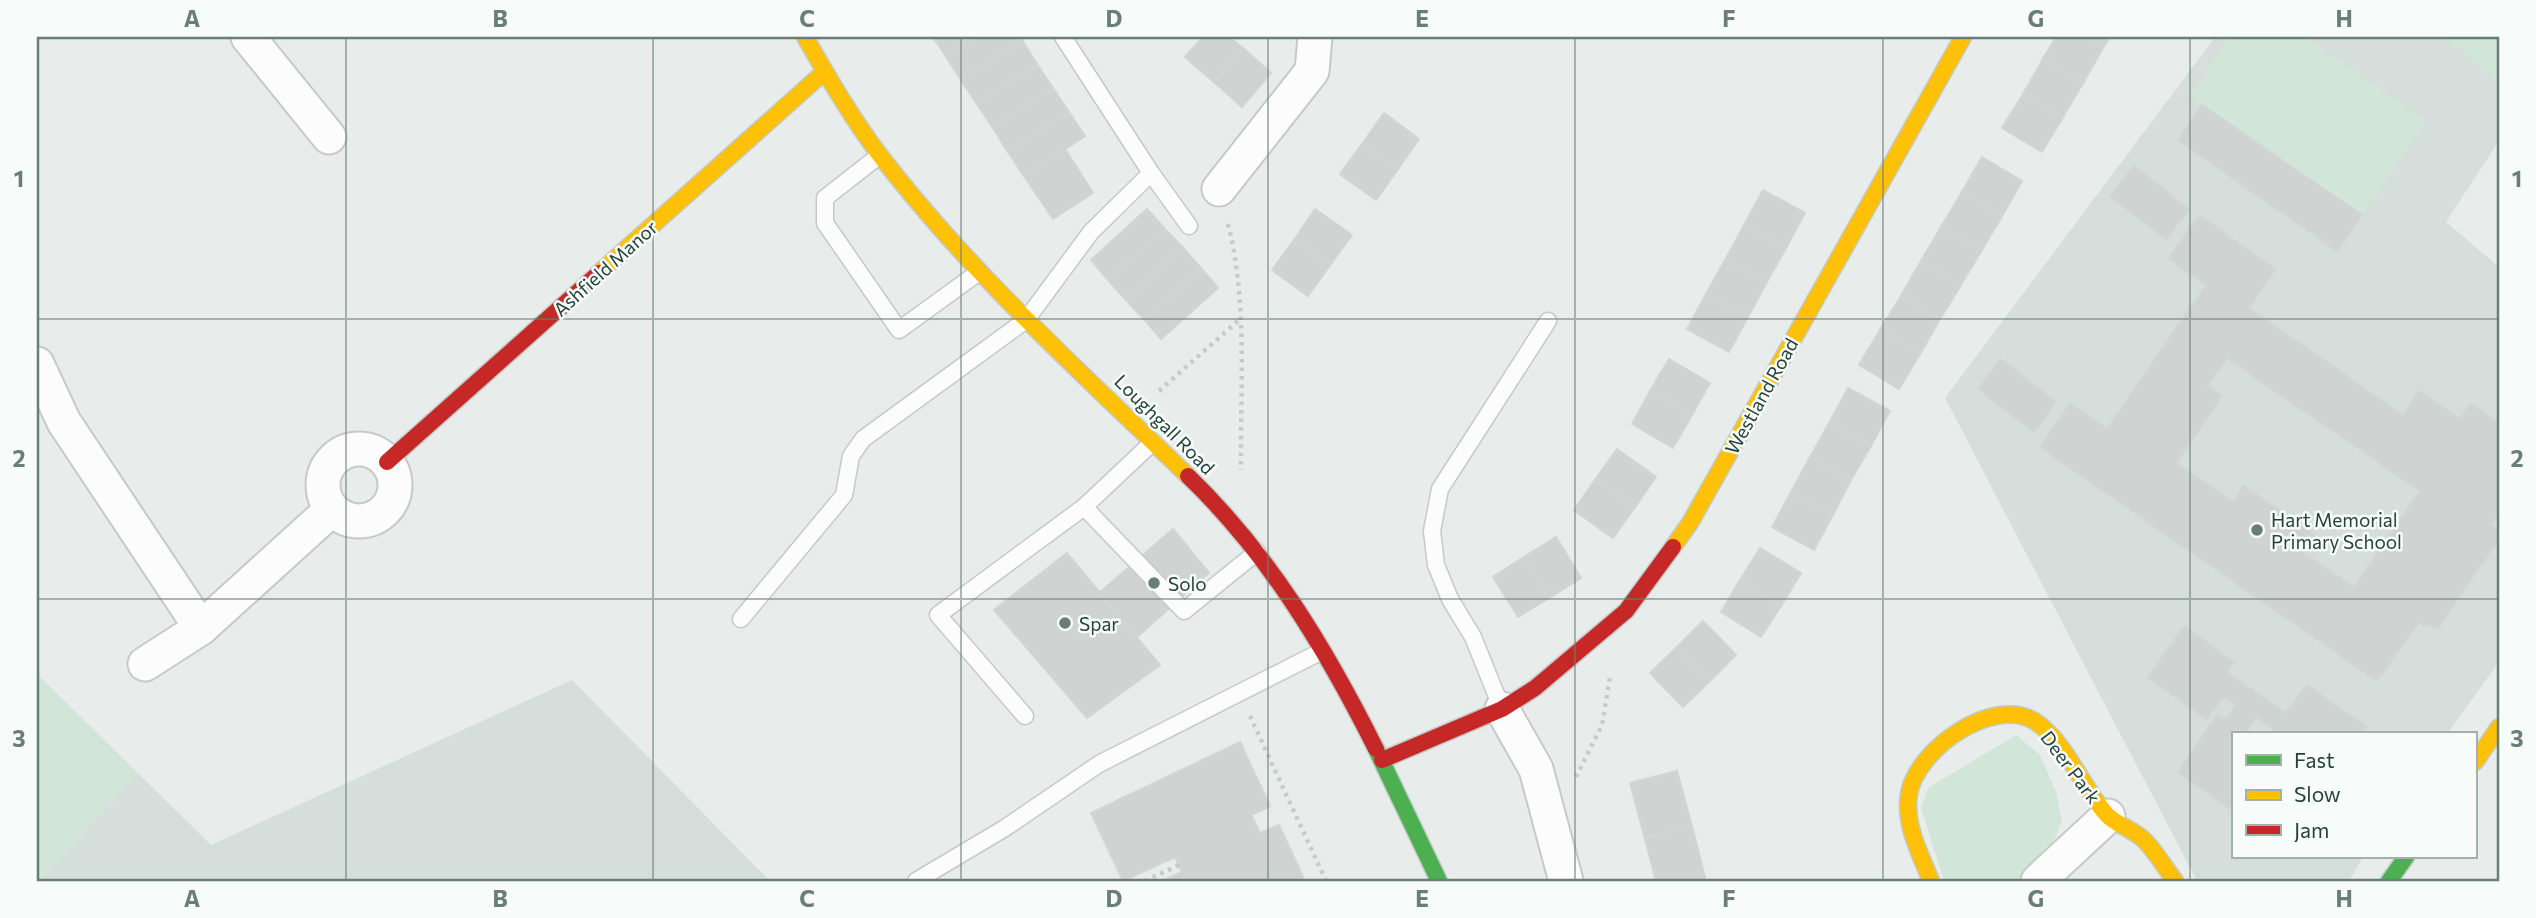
<svg xmlns="http://www.w3.org/2000/svg" width="2536" height="918" font-family="Commissioner,sans-serif">
<rect width="100%" height="100%" fill="#e8edeb"/>
<g fill="#d6dedb">
<polygon points="2215,37 2499,37 2499,141 2446,222 2499,267 2499,662 2447,734 2233,734 2233,857 2363,857 2349,881 2197,881 1945,398"/>
<polygon points="572,680 770,881 41,881 138,773 211,845"/>
</g>
<g fill="#d1e6d8">
<polygon points="2230,37 2305,37 2426,121 2362,215 2189,97"/>
<polygon points="2445,37 2499,37 2499,84"/>
<polygon points="37,674 138,773 41,881 37,881"/>
<polygon points="2016,735 2040,755 2056,792 2062,821 2050,850 2022,881 1944,881 1921,808 1928,788"/>
</g>
<g fill="#cfd4d2" stroke="#d1d6d4" stroke-width="2" fill-rule="evenodd">
<polygon points="933,37 974,37 945,55"/>
<polygon points="974,37 1020,37 1022,40 961,80 945,55"/>
<polygon points="1203,37 1229,37 1243,48 1214,82 1185,57"/>
<polygon points="2056,37 2085,37 2103,48 2083,83 2043,59"/>
<polygon points="2085,37 2110,37 2103,48"/>
<polygon points="1022,40 1037,64 977,104 961,80"/>
<polygon points="1243,48 1271,73 1242,107 1214,82"/>
<polygon points="2043,59 2083,83 2063,117 2023,94"/>
<polygon points="1037,64 1053,88 993,128 977,104"/>
<polygon points="1053,88 1069,112 1008,152 993,128"/>
<polygon points="2023,94 2063,117 2042,152 2002,128"/>
<polygon points="2202,105 2362,215 2337,251 2178,140"/>
<polygon points="1069,112 1085,136 1024,176 1008,152"/>
<polygon points="1384,113 1419,139 1398,169 1362,144"/>
<polygon points="1362,144 1398,169 1376,200 1340,174"/>
<polygon points="1065,149 1093,193 1053,219 1024,176"/>
<polygon points="1982,157 2022,181 2002,216 1962,192"/>
<polygon points="2134,166 2189,209 2166,239 2110,196"/>
<polygon points="1763,190 1805,213 1786,248 1744,225"/>
<polygon points="1962,192 2002,216 1982,250 1941,227"/>
<polygon points="1147,209 1165,229 1108,280 1091,260"/>
<polygon points="1315,209 1352,235 1330,265 1294,240"/>
<path d="M2199 215 2275 269 2249 308 2403 415 2419 391 2460 419 2471 403 2499 423V512L2491 524 2499 530V539L2438 628 2418 623 2377 681 2040 447 2070 404 2107 429 2206 285 2169 259ZM2227 358 2420 491 2354 587 2303 552 2315 535 2244 486 2233 502 2176 463 2222 396 2207 386Z"/>
<polygon points="1744,225 1786,248 1767,282 1725,260"/>
<polygon points="1941,227 1982,250 1961,285 1921,261"/>
<polygon points="1165,229 1183,248 1126,300 1108,280"/>
<polygon points="1294,240 1330,265 1308,296 1272,270"/>
<polygon points="1183,248 1201,268 1144,319 1126,300"/>
<polygon points="1725,260 1767,282 1748,317 1706,294"/>
<polygon points="1921,261 1961,285 1940,319 1901,296"/>
<polygon points="1201,268 1218,288 1161,339 1144,319"/>
<polygon points="1706,294 1748,317 1729,352 1687,329"/>
<polygon points="1901,296 1940,319 1920,354 1880,330"/>
<polygon points="1880,330 1920,354 1899,389 1859,365"/>
<polygon points="1669,359 1710,383 1692,415 1650,391"/>
<polygon points="2001,359 2056,402 2034,432 1978,389"/>
<polygon points="1848,388 1890,411 1871,446 1829,423"/>
<polygon points="1650,391 1692,415 1673,448 1632,424"/>
<polygon points="1829,423 1871,446 1851,480 1810,457"/>
<polygon points="1617,449 1656,477 1635,507 1595,480"/>
<polygon points="1810,457 1851,480 1833,515 1791,492"/>
<polygon points="1595,480 1635,507 1613,538 1574,510"/>
<polygon points="1791,492 1833,515 1814,550 1772,527"/>
<polygon points="1173,529 1209,573 1137,637 1099,593"/>
<polygon points="1556,537 1581,578 1549,598 1524,557"/>
<polygon points="1760,548 1801,573 1781,606 1740,580"/>
<polygon points="1067,553 1160,665 1087,718 994,610"/>
<polygon points="1524,557 1549,598 1518,617 1493,577"/>
<polygon points="1740,580 1781,606 1761,637 1721,612"/>
<polygon points="1703,621 1736,655 1710,681 1677,647"/>
<polygon points="2184,626 2234,662 2227,672 2286,713 2307,685 2367,727 2362,734 2269,734 2273,729 2257,717 2246,732 2249,734 2233,734 2233,811 2178,772 2218,714 2226,719 2236,704 2224,696 2207,719 2148,678"/>
<polygon points="1677,647 1710,681 1683,707 1650,673"/>
<polygon points="1240,742 1270,806 1251,815 1260,833 1279,825 1305,881 1162,881 1182,872 1175,857 1123,881 1091,813"/>
<polygon points="1677,771 1692,826 1645,839 1630,783"/>
<polygon points="1692,826 1706,881 1656,881 1645,839"/>
</g>
<g fill="none" stroke-linecap="round" stroke-linejoin="round">
<g stroke="#c5cac8" stroke-width="19">
<g id="lane">
<polyline points="1063,37 1151,173 1189,226"/>
<polyline points="880,155 825,198 825,223 899,330 979,272"/>
<polyline points="1153,442 1084,507 1184,611 1257,552"/>
<polyline points="741,619 844,495 851,456 863,439 1026,320 1091,232 1151,173"/>
<polyline points="1502,709 1473,637 1450,599 1436,565 1432,531 1440,489 1548,321"/>
<polyline points="1025,716 938,615 1084,507"/>
<polyline points="916,881 1005,828 1099,764 1322,651"/>
</g>
</g>
<g stroke="#c5cac8" stroke-width="37">
<g id="street">
<polyline points="248,37 329,137"/>
<polyline points="1219,189 1312,71 1315,37"/>
<polyline points="37,364 64,422 201,628"/>
<circle cx="359" cy="485" r="36"/>
<polyline points="145,664 201,628 331,510"/>
<polyline points="1502,709 1536,769 1566,881"/>
<polyline points="2038,881 2108,816"/>
</g>
</g>
<g stroke="#c3cbc8" stroke-width="19">
<g id="fast">
<polyline points="1376,749 1439,881"/>
<polyline points="2389,881 2406,857"/>
</g>
</g>
<g stroke="#c3cbc8" stroke-width="19">
<g id="slow">
<path d="M805 37C828 77 851 117 879 154 969 272 1082 373 1188 476"/>
<polyline points="599,273 823,73"/>
<polyline points="1673,547 1690,523 1963,37"/>
<polyline points="2475,762 2499,727"/>
<path d="M1931 881C1920 853 1904 825 1909 794 1916 750 1994 694 2036 722 2068 745 2081 786 2107 815 2117 825 2132 829 2143 839 2155 850 2165 868 2175 881"/>
</g>
</g>
<g stroke="#c3cbc8" stroke-width="19">
<g id="jam">
<polyline points="387,462 599,273"/>
<path d="M1188 476C1269 554 1326 649 1376 749"/>
<polyline points="1382,760 1502,709 1535,688 1626,611 1673,547"/>
</g>
</g>
<g stroke="#c3ccca" stroke-width="4.5" stroke-dasharray="3.5 5" stroke-linecap="butt">
<path d="M1228 224C1248 302 1240 389 1241 470"/>
<polyline points="2498,278 2499,279"/>
<polyline points="1159,391 1239,320"/>
<polyline points="1250,716 1326,881"/>
<polyline points="1576,777 1602,725 1610,677"/>
<polyline points="1145,881 1179,865"/>
</g>
<use href="#lane" stroke="#fcfcfc" stroke-width="16"/>
<use href="#street" stroke="#fcfcfc" stroke-width="33"/>
<use href="#fast" stroke="#4caf50" stroke-width="16"/>
<use href="#slow" stroke="#ffc107" stroke-width="16"/>
<use href="#jam" stroke="#c62828" stroke-width="16"/>
</g>
<path fill="none" stroke="#697e78" stroke-width="2" stroke-opacity="0.55" d="M346 37V881M653 37V881M961 37V881M1268 37V881M1575 37V881M1883 37V881M2190 37V881M37 319H2499M37 599H2499"/>
<g fill="#697e78" stroke="#f7fbf9" stroke-width="2.5">
<circle cx="2257" cy="530" r="7"/>
<circle cx="1154" cy="583" r="7"/>
<circle cx="1065" cy="623" r="7"/>
</g>
<g text-anchor="middle" dominant-baseline="central" stroke-width="5" stroke-linejoin="round" paint-order="stroke">
<g font-size="19" fill="#24423a" stroke="#f7fbf9">
<text transform="translate(605 268) rotate(-42)">Ashfield Manor</text>
<text transform="translate(1761 396) rotate(-61)">Westland Road</text>
<text transform="translate(1165 424) rotate(45)">Loughgall Road</text>
<text transform="translate(2071 767) rotate(53)">Deer Park</text>
</g>
<g font-size="19" fill="#24423a" stroke="#f7fbf9" text-anchor="start">
<text x="2271" y="519">Hart Memorial<tspan x="2271" dy="22">Primary School</tspan></text>
<text x="1168" y="583">Solo</text>
<text x="1079" y="623">Spar</text>
</g>
</g>
<rect width="2536" height="918" fill="none" stroke="#f7fbf9" stroke-width="77"/>
<rect x="2232" y="732" width="245" height="126" fill="#f7fbf9" stroke="#a3b1ad" stroke-width="2"/>
<rect x="2246" y="755" width="35" height="10" fill="#4caf50" stroke="#a3b1ad" stroke-width="2"/>
<text x="2294" y="768" font-size="21" fill="#24423a">Fast</text>
<rect x="2246" y="790" width="35" height="10" fill="#ffc107" stroke="#a3b1ad" stroke-width="2"/>
<text x="2294" y="802" font-size="21" fill="#24423a">Slow</text>
<rect x="2246" y="825" width="35" height="10" fill="#c62828" stroke="#a3b1ad" stroke-width="2"/>
<text x="2294" y="838" font-size="21" fill="#24423a">Jam</text>
<rect x="38" y="38" width="2460" height="842" fill="none" stroke="#697e78" stroke-width="2.5"/>
<g font-size="23" text-anchor="middle" font-weight="bold" fill="#697e78">
<text x="192" y="27">A</text>
<text x="500" y="27">B</text>
<text x="807" y="27">C</text>
<text x="1114" y="27">D</text>
<text x="1422" y="27">E</text>
<text x="1729" y="27">F</text>
<text x="2036" y="27">G</text>
<text x="2344" y="27">H</text>
<text x="19" y="187">1</text>
<text x="2517" y="187">1</text>
<text x="19" y="467">2</text>
<text x="2517" y="467">2</text>
<text x="19" y="747">3</text>
<text x="2517" y="747">3</text>
<text x="192" y="907">A</text>
<text x="500" y="907">B</text>
<text x="807" y="907">C</text>
<text x="1114" y="907">D</text>
<text x="1422" y="907">E</text>
<text x="1729" y="907">F</text>
<text x="2036" y="907">G</text>
<text x="2344" y="907">H</text>
</g>
</svg>
